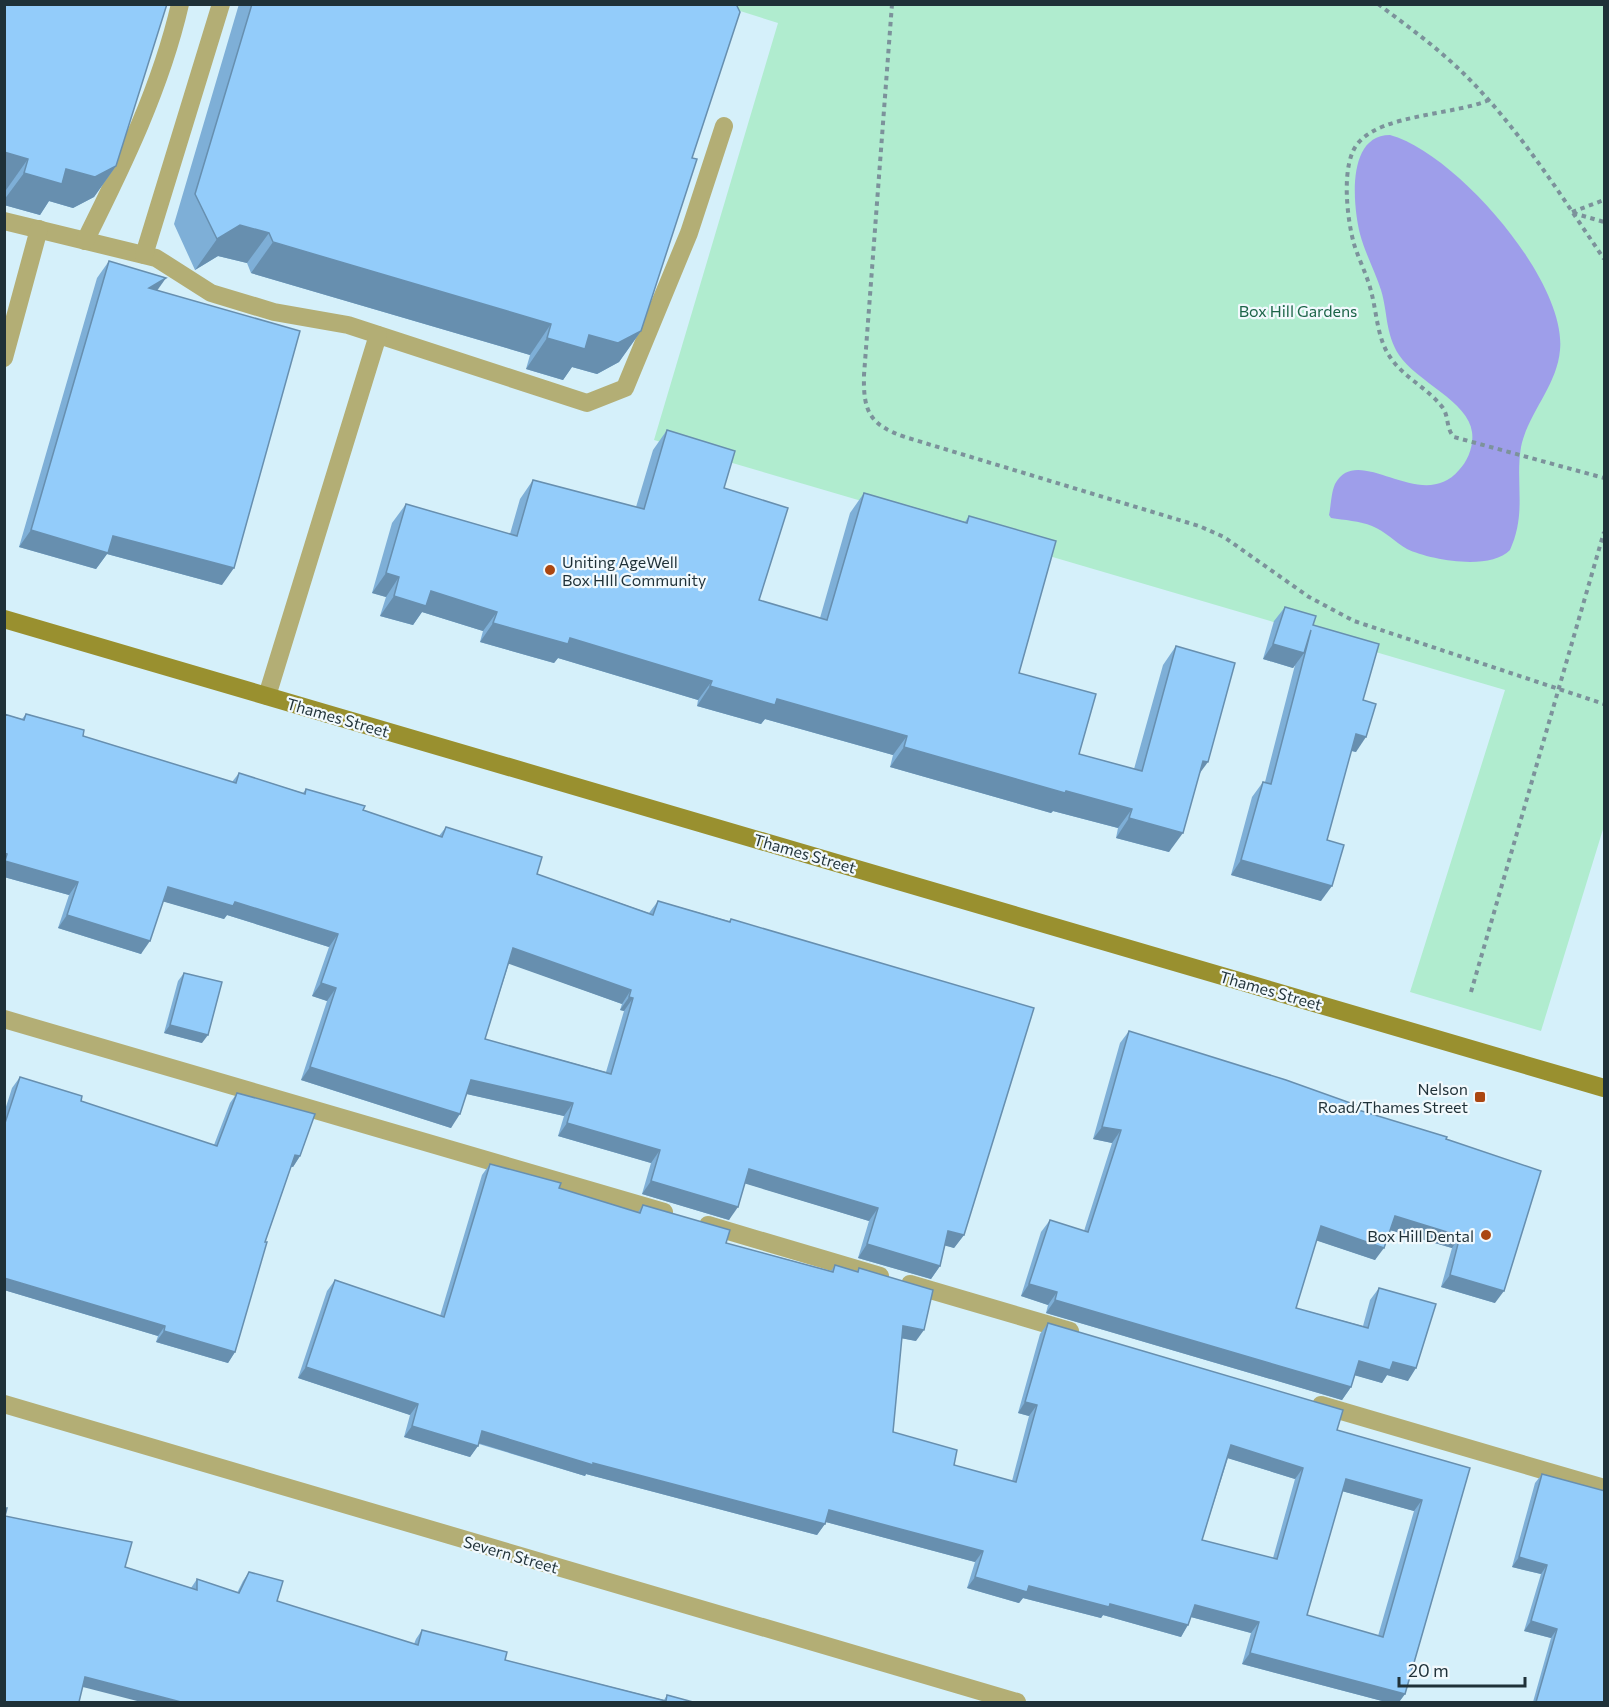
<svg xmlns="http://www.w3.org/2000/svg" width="1609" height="1707" font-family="Commissioner,sans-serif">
<rect width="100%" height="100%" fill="#d5f0fa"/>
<polygon fill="#b0eccf" points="721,5 1604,5 1604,826 1541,1031 1410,992 1505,690 654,440 778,23"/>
<path fill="#9e9eea" d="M1390 135C1456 153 1567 281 1560 350 1557 386 1528 413 1521 447 1515 484 1527 512 1510 550 1490 571 1430 560 1407 549 1395 542 1385 531 1372 526 1360 521 1344 520 1331 518L1329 515C1331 506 1331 493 1335 484 1358 441 1421 515 1459 470 1468 461 1474 445 1472 432 1469 402 1416 381 1399 355 1385 333 1388 313 1381 290 1375 271 1365 253 1360 234 1353 206 1346 135 1390 135Z"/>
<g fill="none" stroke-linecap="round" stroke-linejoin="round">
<g stroke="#7c929b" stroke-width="4" stroke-dasharray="4.5 4.5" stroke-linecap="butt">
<path d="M892 4 864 375C863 412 870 425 905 437L1199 526 1224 537 1309 597 1354 621 1604 704"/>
<path d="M1378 4C1406 25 1435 46 1460 70 1517 125 1560 194 1604 259"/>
<path d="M1489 100C1454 115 1384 114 1359 142 1340 162 1347 219 1354 244 1359 260 1367 275 1371 291 1377 313 1377 338 1390 357 1404 378 1428 388 1443 408 1449 417 1446 429 1454 437L1604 478"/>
<polyline points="1572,212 1604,200"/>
<polyline points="1573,213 1604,222"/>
<polyline points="1471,992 1604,532"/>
</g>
<g stroke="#b3ae75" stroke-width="18">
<polyline points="4,221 156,258 211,293 274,312 348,325 587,403 625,388 689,233 724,126"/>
<path d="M85 241C123 165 161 87 180 4"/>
<polyline points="144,255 221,4"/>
<polyline points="4,358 39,229"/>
<polyline points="267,696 378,335"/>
<polyline points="4,1019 664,1212"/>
<polyline points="708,1225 880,1276"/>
<polyline points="910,1284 1070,1331"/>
<polyline points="1321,1405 1604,1488"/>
</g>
<polyline stroke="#b3ae75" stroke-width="18" points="4,1404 1017,1702"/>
<polyline stroke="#99902f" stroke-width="18" points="4,619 1604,1088"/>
</g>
<g fill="#7eafd7" fill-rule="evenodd">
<polygon points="4,4 116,166 94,197 73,208 49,201 40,215 4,205 4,195 6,190 4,189"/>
<polygon points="239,4 736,4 641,331 619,362 597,374 572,367 563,380 526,369 530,355 251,273 247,263 218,256 195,270 174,224"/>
<polygon points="109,261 157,291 222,585 107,554 96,569 19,547 97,278"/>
<polygon points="667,430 724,488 759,600 820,618 850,513 864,493 965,522 969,516 1019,673 1079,754 1134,769 1163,665 1176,646 1199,775 1169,852 1116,838 1118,828 1053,811 1051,813 890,767 893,755 765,719 761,724 697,706 698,700 558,658 554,663 480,642 483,631 422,612 413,625 380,616 386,597 372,593 392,523 406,504 510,534 520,499 533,480 636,507 653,450"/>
<polygon points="1285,607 1313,625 1363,700 1356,752 1351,751 1327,840 1321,901 1231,875 1252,797 1263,782 1265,782 1295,665 1293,668 1263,659 1274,621"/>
<path d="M4 714 22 719 26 714 83 736 232 782 239 773 303 793 306 789 363 810 439 836 446 827 537 874 649 913 658 901 729 921 731 919 964 1235 954 1248 945 1245 940 1266 931 1279 858 1258 869 1221 745 1183 729 1220 642 1194 651 1163 558 1136 564 1116 467 1094 451 1128 301 1080 327 1001 312 996 329 947 227 915 224 919 163 901 141 954 58 928 69 895 4 877ZM509 963 622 1004 620 1010 624 1011 606 1072 485 1039Z"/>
<polygon points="184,973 202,1043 164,1033 178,981"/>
<polygon points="1129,1031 1355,1109 1446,1139 1495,1303 1441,1287 1452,1248 1390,1230 1375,1260 1316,1240 1296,1308 1363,1326 1370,1300 1379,1288 1408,1381 1387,1375 1382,1383 1355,1375 1351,1387 1342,1400 1046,1313 1048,1305 1021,1296 1041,1232 1050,1220 1084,1231 1112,1143 1093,1139 1120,1043"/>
<polygon points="20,1077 81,1101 214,1145 230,1103 237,1093 300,1156 293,1167 291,1167 265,1242 235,1352 228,1363 156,1342 158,1336 4,1290 4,1113 12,1088"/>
<path d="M490 1164 559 1188 638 1212 643 1205 726 1243 831 1271 835 1265 857 1271 859 1268 916 1341 901 1338 893 1432 954 1465 1012 1481 1029 1416 1018 1413 1040 1334 1048 1323 1337 1430 1470 1468 1405 1694 1399 1702H1386L1242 1664 1251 1633 1191 1617 1181 1637 1103 1615 1101 1618 1023 1598 1019 1603 967 1588 975 1562 826 1522 817 1535 586 1474 585 1476 479 1444 470 1457 404 1437 410 1415 298 1378 327 1291 335 1280 440 1316 482 1175ZM1228 1458 1295 1479 1273 1558 1202 1540ZM1342 1491 1414 1511 1378 1636 1307 1615Z"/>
<polygon points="1542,1474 1605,1702 1533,1702 1551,1638 1524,1631 1541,1574 1512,1567 1535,1483"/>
<polygon points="5,1516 125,1567 191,1588 197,1579 237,1593 243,1581 249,1572 277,1601 414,1644 416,1639 422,1630 505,1660 664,1700 667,1695 693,1702 82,1687"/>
</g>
<g fill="#678faf">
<polygon points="4,152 28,159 6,190 4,189"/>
<polygon points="116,166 94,197 73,208 49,201 40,215 4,205 4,200 24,173 66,169"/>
<polygon points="240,225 269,233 247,263 218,256 195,270 217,239"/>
<polygon points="273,242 551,324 530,355 251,273"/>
<polygon points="166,278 154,295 149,288"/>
<polygon points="641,331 619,362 597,374 572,367 563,380 526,369 547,338"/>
<polygon points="31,530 113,536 234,568 222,585 107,554 96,569 19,547"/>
<polygon points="386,573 399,577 386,597 372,593"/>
<polygon points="431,591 497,612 483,631 422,612 413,625 380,616 394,596"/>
<polygon points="493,623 570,638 712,681 698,700 558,658 554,663 480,642"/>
<polygon points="1273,644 1304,653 1293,668 1263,659"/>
<polygon points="710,686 777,699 907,736 893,755 765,719 761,724 697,706"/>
<polygon points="1356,734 1366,737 1356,752 1345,749"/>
<polygon points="904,747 1132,809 1118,828 1053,811 1051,813 890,767"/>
<polygon points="1203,761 1208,762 1194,781"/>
<polygon points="1129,818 1183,833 1169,852 1116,838"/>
<polygon points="1241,860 1332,886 1321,901 1231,875"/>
<polygon points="4,861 5,861 78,882 69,895 4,877"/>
<polygon points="168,887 235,902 338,934 329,947 227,915 224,919 158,900"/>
<polygon points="67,915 150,941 141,954 58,928"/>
<polygon points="513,948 631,990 622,1004 504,962"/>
<polygon points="321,983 336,988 327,1001 312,996"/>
<polygon points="629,997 633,998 624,1011 620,1010"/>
<polygon points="170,1025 208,1035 202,1043 164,1033"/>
<polygon points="310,1067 460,1114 451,1128 301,1080"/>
<polygon points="471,1080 573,1103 564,1116 462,1093"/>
<polygon points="567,1123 660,1150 651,1163 558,1136"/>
<polygon points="1102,1127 1121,1130 1112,1143 1093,1139"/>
<polygon points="295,1155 300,1156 293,1167 288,1165"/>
<polygon points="749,1169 878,1208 869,1221 740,1182"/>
<polygon points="651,1181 738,1207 729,1220 642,1194"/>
<polygon points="1395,1216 1460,1236 1452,1248 1386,1229"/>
<polygon points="1321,1226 1384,1248 1375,1260 1312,1239"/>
<polygon points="948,1231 964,1235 954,1248 939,1244"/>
<polygon points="867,1244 940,1266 931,1279 858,1258"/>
<polygon points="1450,1275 1504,1291 1495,1303 1441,1287"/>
<polygon points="4,1278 165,1326 158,1336 4,1290"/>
<polygon points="1029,1284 1057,1292 1048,1305 1021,1296"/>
<polygon points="1055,1300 1351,1387 1342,1400 1046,1313"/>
<polygon points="903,1326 924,1330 916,1341 895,1337"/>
<polygon points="164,1331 235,1352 228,1363 156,1342"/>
<polygon points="1359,1361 1393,1362 1416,1368 1408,1381 1387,1375 1382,1383 1350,1374"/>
<polygon points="306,1367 418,1404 410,1415 298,1378"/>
<polygon points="1025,1402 1037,1405 1029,1416 1018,1413"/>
<polygon points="412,1426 478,1446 470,1457 404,1437"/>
<polygon points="482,1431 593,1463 825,1524 817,1535 586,1474 585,1476 475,1442"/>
<polygon points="1231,1445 1303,1468 1295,1479 1224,1457"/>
<polygon points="1346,1479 1422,1500 1414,1511 1338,1490"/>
<polygon points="829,1510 983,1551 975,1562 822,1521"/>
<polygon points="1519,1557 1547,1565 1541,1574 1512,1567"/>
<polygon points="975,1577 1029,1586 1110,1604 1188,1625 1181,1637 1103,1615 1101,1618 1023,1598 1019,1603 967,1588"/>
<polygon points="1195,1605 1259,1622 1251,1633 1187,1616"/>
<polygon points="1531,1621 1557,1629 1551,1638 1524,1631"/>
<polygon points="1250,1653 1405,1694 1399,1702 1386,1702 1242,1664"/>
<polygon points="85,1677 181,1702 141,1702 79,1686"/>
</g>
<g fill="#93ccfa" stroke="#678faf" stroke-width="1.5" fill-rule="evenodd">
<polygon points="4,4 167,4 116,166 95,177 66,169 62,184 24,173 28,159 4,152"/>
<polygon points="252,4 736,4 740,12 692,158 697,159 641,331 618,343 589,335 585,349 547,338 551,324 273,242 269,233 240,225 217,239 195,194"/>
<polygon points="109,261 166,278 149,288 300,331 234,568 113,536 108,553 31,530"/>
<polygon points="667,430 735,451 724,488 788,508 759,600 827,620 864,493 967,523 969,516 1056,541 1019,673 1096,694 1079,754 1142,771 1176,646 1235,663 1208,762 1203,761 1183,833 1129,818 1132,809 1066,791 1065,793 904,747 907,736 777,699 775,705 710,686 712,681 570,638 568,644 493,623 497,612 431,591 426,606 394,596 399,577 386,573 406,504 517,536 533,480 644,509"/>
<polygon points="1285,607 1316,616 1313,625 1379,644 1363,700 1376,704 1366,737 1356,734 1327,840 1344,845 1332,886 1241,860 1263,782 1271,784 1311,630 1304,653 1273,644"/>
<path d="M4 714 24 720 26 714 84 730 83 736 236 783 239 773 305 794 306 789 365 806 363 810 442 837 446 827 542 857 537 874 653 915 658 901 730 922 731 919 1034 1008 964 1235 948 1231 940 1266 867 1244 878 1208 749 1169 738 1207 651 1181 660 1150 567 1123 573 1103 471 1080 460 1114 310 1067 336 988 321 983 338 934 235 902 233 906 168 887 150 941 67 915 78 882 5 861 7 854 4 853ZM513 948 631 990 629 997 633 998 611 1074 485 1039Z"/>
<polygon points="184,973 222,982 208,1035 170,1025"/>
<polygon points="1129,1031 1286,1080 1356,1105 1355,1109 1447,1137 1446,1139 1541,1171 1504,1291 1450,1275 1460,1236 1395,1216 1384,1248 1321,1226 1296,1308 1368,1328 1379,1288 1436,1304 1416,1368 1393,1362 1390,1370 1359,1361 1351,1387 1055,1300 1057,1292 1029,1284 1050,1220 1088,1232 1121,1130 1102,1127"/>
<polygon points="20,1077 82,1096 81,1101 217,1146 237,1093 315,1114 300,1156 295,1155 265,1242 267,1242 235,1352 164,1331 165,1326 4,1278 4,1126"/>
<path d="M490 1164 561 1183 559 1188 640 1213 643 1205 730 1230 726 1243 833 1272 835 1265 858 1272 859 1268 933 1290 924 1330 903 1326 893 1432 957 1450 954 1465 1016 1482 1037 1405 1025 1402 1048 1323 1343 1410 1337 1430 1470 1468 1405 1694 1250 1653 1259 1622 1195 1605 1188 1625 1110 1604 1109 1607 1029 1586 1027 1592 975 1577 983 1551 829 1510 825 1524 593 1463V1465L482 1431 478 1446 412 1426 418 1404 306 1367 335 1280 444 1317ZM1231 1445 1303 1468 1277 1559 1202 1540ZM1346 1479 1422 1500 1383 1637 1307 1615Z"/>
<polygon points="1542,1474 1605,1491 1605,1702 1536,1702 1557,1629 1531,1621 1547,1565 1519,1557"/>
<polygon points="4,1508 7,1508 5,1516 132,1542 125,1567 197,1590 197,1579 239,1593 249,1572 283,1581 277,1601 418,1645 422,1630 507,1652 505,1660 666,1701 667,1695 693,1702 181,1702 85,1677 79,1702 4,1702"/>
</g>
<g fill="#ab4712" stroke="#f1f9fd" stroke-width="2">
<circle cx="550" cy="570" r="6"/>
<rect x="1474" y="1091" width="12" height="12" rx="3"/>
<circle cx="1486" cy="1235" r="6"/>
</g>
<g text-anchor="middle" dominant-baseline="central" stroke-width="4.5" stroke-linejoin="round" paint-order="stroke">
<g font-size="16" fill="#1d6549" stroke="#f1f9fd">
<text x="1298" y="310">Box Hill Gardens</text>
</g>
<g font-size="16" fill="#1f3138" stroke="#f1f9fd" text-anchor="end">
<text x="562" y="561" text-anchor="start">Uniting AgeWell<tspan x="562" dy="18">Box HIll Community</tspan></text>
<text x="1468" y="1088">Nelson<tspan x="1468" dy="18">Road/Thames Street</tspan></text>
<text x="1474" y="1235">Box Hill Dental</text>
</g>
<g font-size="16" fill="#1f3138" stroke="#f1f9fd">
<text transform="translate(338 717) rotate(16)">Thames Street</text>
<text transform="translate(805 853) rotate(16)">Thames Street</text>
<text transform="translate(1271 990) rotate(16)">Thames Street</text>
<text transform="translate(511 1554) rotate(16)">Severn Street</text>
</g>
</g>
<rect width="1609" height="1707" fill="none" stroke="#1f3138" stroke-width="12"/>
<path d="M1399 1677v9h126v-9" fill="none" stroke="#1f3138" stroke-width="3"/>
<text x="1408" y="1677" font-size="18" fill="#1f3138" stroke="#f1f9fd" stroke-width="4.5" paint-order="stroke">20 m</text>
</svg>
